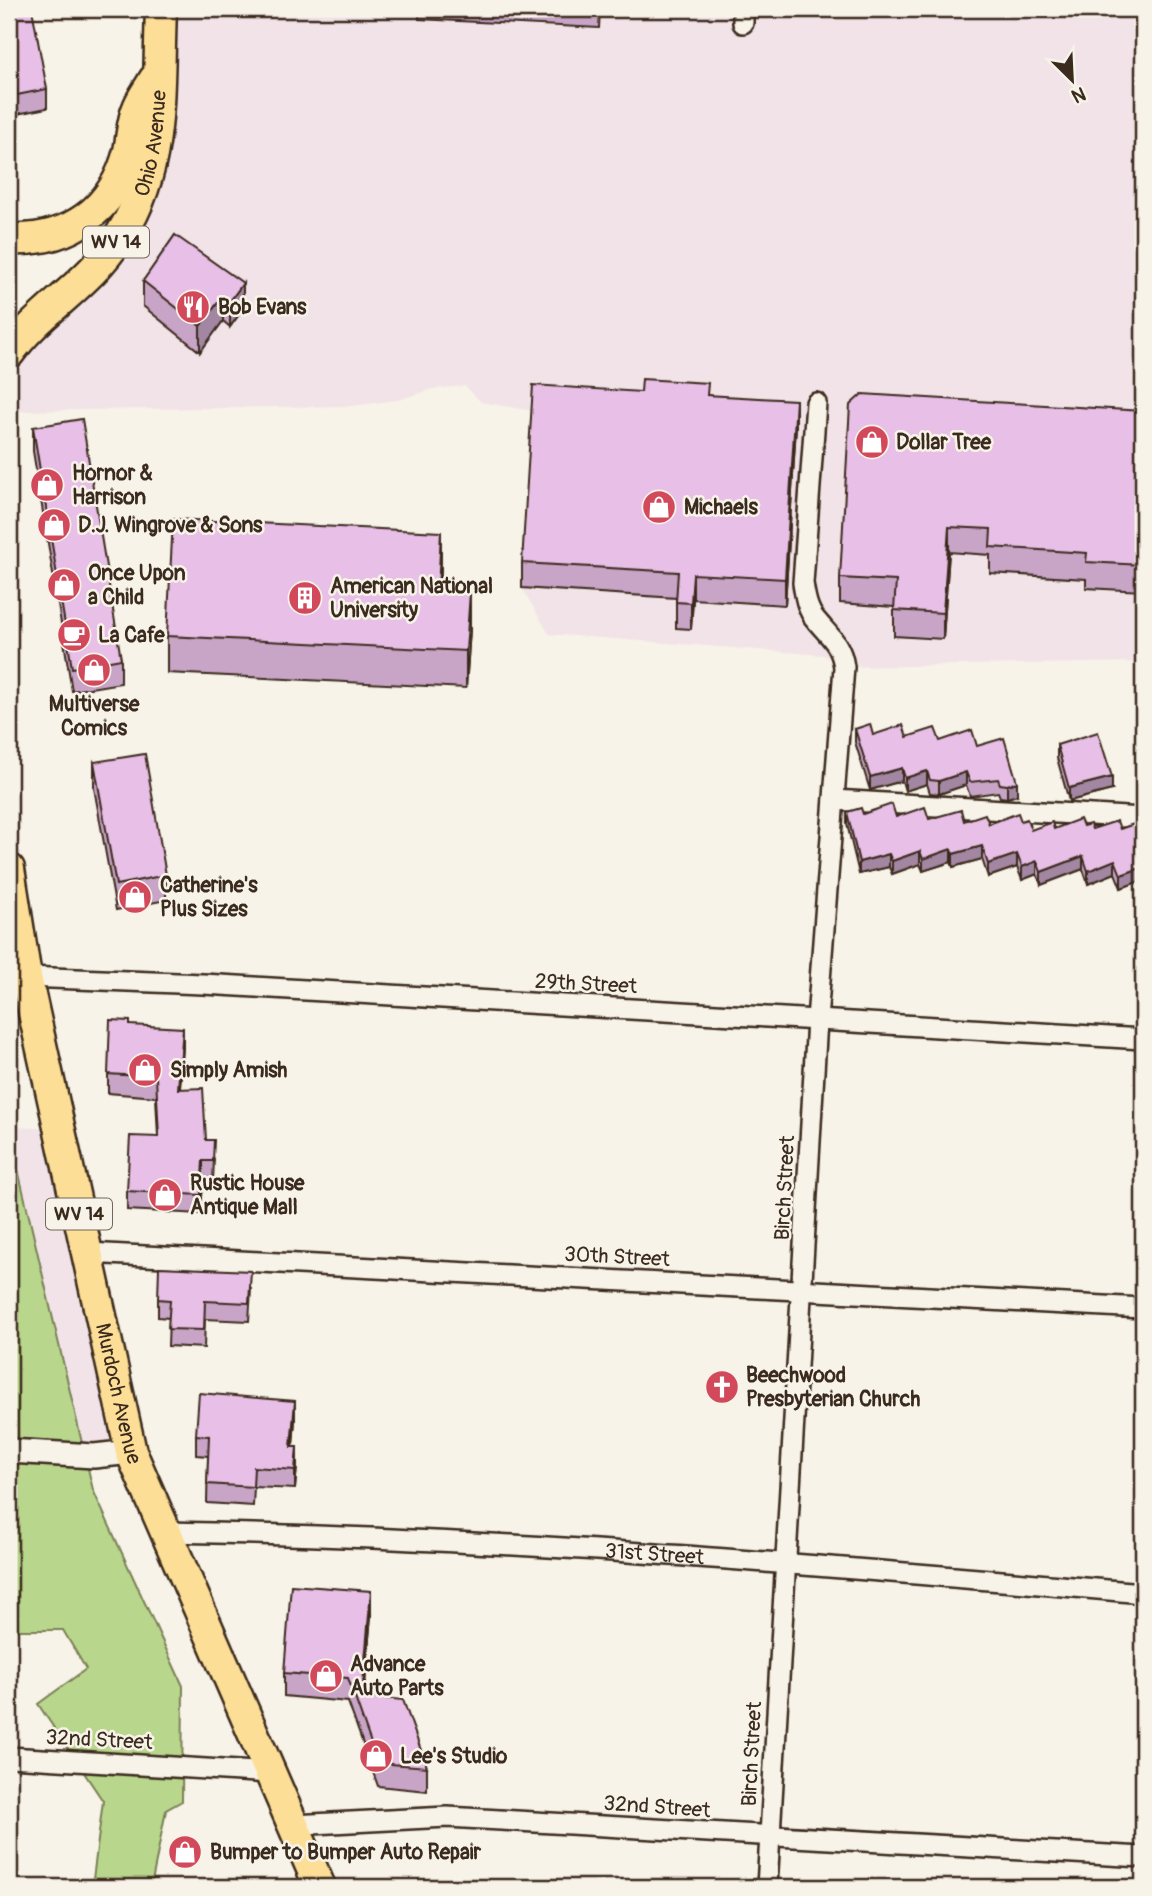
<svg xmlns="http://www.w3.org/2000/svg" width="1152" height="1896" font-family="Pangolin,sans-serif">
<rect width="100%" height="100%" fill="#f7f3e8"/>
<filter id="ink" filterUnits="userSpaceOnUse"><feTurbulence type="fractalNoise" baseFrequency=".0143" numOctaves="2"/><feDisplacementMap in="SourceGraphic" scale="14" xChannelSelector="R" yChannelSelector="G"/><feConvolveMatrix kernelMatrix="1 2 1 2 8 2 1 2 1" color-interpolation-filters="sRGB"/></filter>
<g filter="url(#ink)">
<g fill="#f2e3e8">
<polygon points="161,9 1143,9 1143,662 844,667 824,655 549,634 522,588 533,411 481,402 465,386 433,389 398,400 351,406 18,411 9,407 9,353 123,234"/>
<polygon points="9,1127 60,1129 131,1452 9,1451"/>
</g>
<polygon fill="#b9d68d" stroke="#7a8056" stroke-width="2" points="9,1131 93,1490 183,1686 182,1801 166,1810 151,1887 92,1887 103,1801 38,1704 86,1669 63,1630 9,1630 9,1522 13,1514 9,1505"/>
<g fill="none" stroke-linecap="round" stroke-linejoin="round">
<g stroke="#3b2a1e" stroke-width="24">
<g id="minor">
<polyline points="743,23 743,9"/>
<polyline points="834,800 1143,818"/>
<polyline points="26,977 203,984 1143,1039"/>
<polyline points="88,1253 1143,1308"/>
<path id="s1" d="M165 1532C492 1537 817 1565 1143 1593"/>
<polyline points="9,1757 271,1773"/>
<polyline points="293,1825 447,1817 1143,1857"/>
<path d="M767 1887 817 1020 844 667C841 644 830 637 816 620 807 610 805 596 803 583L816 403"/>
</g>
</g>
<g stroke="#3b2a1e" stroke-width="28">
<polyline id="tertiary" points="9,1451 94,1456 131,1452"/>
</g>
<g stroke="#3b2a1e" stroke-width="35">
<g id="primary">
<path d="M9 239C69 242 114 210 129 151 132 137 132 121 138 108 142 98 149 89 154 80"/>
<path id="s2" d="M9 353C32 321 65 299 93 270 167 193 157 108 161 9"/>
<path id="s3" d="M9 869 26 977 131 1452 320 1887"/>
</g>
</g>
<use href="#minor" stroke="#f7f3e8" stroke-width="19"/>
<use href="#tertiary" stroke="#f7f3e8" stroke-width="23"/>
<use href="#primary" stroke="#fcde96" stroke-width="30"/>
</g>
<g fill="#c8a4c7" stroke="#3b2a1e" stroke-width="2">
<polygon points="9,9 47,89 47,108 17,114 9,67"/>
<polygon points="230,9 271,9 270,16 230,14"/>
<polygon points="419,9 600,9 599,28 419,19"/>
<polygon points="613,9 679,9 678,12"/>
<polygon points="175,235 243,309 230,327 223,321 200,352 143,306 143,281"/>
<polygon points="641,392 708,395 796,426 785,605 693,599 691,629 676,628 676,598 522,588 522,563"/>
<polygon points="1143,411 1143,591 1086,588 1086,579 990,573 990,555 949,552 943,639 894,636 894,607 840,603 840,578"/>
<polygon points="33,427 121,659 121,683 72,691 33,451"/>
<polygon points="441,569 440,590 470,629 466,688 167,673 167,636"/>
<polygon points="855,729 873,735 907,737 977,746 1017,795 1007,798 1000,797 998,792 970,796 966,785 939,794 930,793 927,784 905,791 902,781 870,790 855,742"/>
<polygon points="1057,745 1112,790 1069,801 1057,758"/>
<polygon points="94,762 166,875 166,900 116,910 94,788"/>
<polygon points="847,812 863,814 929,819 964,821 989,824 1021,821 1031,830 1083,826 1092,829 1120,829 1143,821 1143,880 1121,888 1115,873 1088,884 1083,869 1041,885 1037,874 1022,880 1017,867 988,877 982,859 953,867 951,862 923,871 920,864 892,874 889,867 859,874 847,824"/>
<polygon points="130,1026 183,1047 180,1089 206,1140 214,1159 213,1181 203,1180 201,1214 127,1210 127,1191 158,1137 156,1097 108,1093 108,1074"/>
<polygon points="251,1289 249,1321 205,1319 204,1348 168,1346 169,1318 158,1317 158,1299"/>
<polygon points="295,1420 293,1447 297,1466 295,1489 254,1487 253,1506 207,1503 208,1456 196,1455 196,1435"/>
<polygon points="371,1615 364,1696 427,1767 427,1791 378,1786 348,1702 284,1696 284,1673"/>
</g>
<g fill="#a286a2" stroke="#3b2a1e" stroke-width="2">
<polygon points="243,283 243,309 230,327 230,301"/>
<polygon points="223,296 223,321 200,352 200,326"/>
<polygon points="796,400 796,426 785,605 785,579"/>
<polygon points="949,527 949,552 943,639 943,613"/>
<polygon points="441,532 441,569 438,627 438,590"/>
<polygon points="693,574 693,599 691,629 691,603"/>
<polygon points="470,592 470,629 466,688 466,651"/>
<polygon points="902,768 902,781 870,790 870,777"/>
<polygon points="927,771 927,784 905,791 905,778"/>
<polygon points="966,772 966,785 939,794 939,781"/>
<polygon points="1112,777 1112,790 1069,801 1069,788"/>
<polygon points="1017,782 1017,795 1007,798 1007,785"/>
<polygon points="982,846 982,859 953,867 953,854"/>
<polygon points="951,849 951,862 923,871 923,859"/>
<polygon points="920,851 920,864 892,874 892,861"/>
<polygon points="889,854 889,867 859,874 859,862"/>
<polygon points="1017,854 1017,867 988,877 988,864"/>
<polygon points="1083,856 1083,869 1041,885 1041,872"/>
<polygon points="1115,860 1115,873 1088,884 1088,871"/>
<polygon points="1037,861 1037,874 1022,880 1022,867"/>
<polygon points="1143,867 1143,880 1121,888 1121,875"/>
<polygon points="183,1028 183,1047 178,1109 178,1089"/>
<polygon points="203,1161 203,1180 201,1214 201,1195"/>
<polygon points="295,1401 295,1420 291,1466 291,1447"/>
<polygon points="297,1447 297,1466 295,1489 295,1470"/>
<polygon points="371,1591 371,1615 362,1720 362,1696"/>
</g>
<g fill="#e8bfe7" stroke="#3b2a1e" stroke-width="2">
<polygon points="9,9 32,9 47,89 17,95 9,47"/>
<polygon points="175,235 243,283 230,301 223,296 200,326 143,281"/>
<polygon points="642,379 708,383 707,395 796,400 785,579 693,574 691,603 676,602 678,572 522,563 533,385 641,392"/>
<polygon points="862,394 1143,411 1143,565 1086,562 1087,553 990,547 991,529 949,527 943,613 894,610 896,581 840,578 850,405"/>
<polygon points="82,419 121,659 72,668 33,427"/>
<polygon points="173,519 441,532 438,590 470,592 466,651 167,636"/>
<polygon points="870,724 873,735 903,725 907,737 935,728 940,741 972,730 977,746 1004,738 1017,782 1007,785 1000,784 998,779 970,782 966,772 939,781 930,780 927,771 905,778 902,768 870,777 855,729"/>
<polygon points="1098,732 1112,777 1069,788 1057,745"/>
<polygon points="145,754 166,875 116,885 94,762"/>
<polygon points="892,804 896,817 925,807 929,819 961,810 964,821 985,814 989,824 1018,813 1021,821 1027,819 1031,830 1052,822 1054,829 1080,819 1083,826 1090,824 1092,829 1117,821 1120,829 1143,821 1143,867 1121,875 1115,860 1088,871 1083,856 1041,872 1037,861 1022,867 1017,854 988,864 982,846 953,854 951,849 923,859 920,851 892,861 889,854 859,862 847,812 861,808 863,814"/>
<polygon points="110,1020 130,1021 130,1025 183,1028 178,1089 203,1088 206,1140 214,1140 213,1161 203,1161 201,1195 127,1191 130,1136 159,1137 156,1077 108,1074"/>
<polygon points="159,1267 251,1271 249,1303 205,1301 204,1330 168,1329 170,1300 158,1299"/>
<polygon points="199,1393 295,1401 291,1447 297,1447 295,1470 254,1467 253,1487 207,1484 209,1436 196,1435"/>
<polygon points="291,1585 371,1591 362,1696 403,1700 427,1767 378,1763 348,1678 284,1673"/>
</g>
</g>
<defs>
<g id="restaurant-disc" transform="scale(1.75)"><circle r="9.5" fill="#d1495b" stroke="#f7f3e8"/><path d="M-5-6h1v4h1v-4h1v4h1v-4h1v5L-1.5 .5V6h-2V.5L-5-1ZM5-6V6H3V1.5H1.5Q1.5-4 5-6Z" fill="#fff"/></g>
<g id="shop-disc" transform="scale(1.75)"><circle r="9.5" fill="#d1495b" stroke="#f7f3e8"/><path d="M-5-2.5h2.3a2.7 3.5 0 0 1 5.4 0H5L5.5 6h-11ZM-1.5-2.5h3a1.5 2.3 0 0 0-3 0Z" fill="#fff"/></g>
<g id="building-disc" transform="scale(1.75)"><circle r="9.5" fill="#d1495b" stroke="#f7f3e8"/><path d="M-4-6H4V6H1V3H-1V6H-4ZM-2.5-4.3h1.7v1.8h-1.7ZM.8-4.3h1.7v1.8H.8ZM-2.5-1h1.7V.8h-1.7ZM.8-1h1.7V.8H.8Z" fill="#fff"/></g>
<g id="cafe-disc" transform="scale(1.75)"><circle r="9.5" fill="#d1495b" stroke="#f7f3e8"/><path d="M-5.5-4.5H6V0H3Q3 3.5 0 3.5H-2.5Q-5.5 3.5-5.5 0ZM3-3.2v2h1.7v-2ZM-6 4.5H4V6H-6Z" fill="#fff"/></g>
<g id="church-disc" transform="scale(1.75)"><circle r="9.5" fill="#d1495b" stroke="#f7f3e8"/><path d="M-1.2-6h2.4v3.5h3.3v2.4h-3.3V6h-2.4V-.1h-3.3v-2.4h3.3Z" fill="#fff"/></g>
</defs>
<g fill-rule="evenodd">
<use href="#restaurant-disc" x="193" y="307"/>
<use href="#shop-disc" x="872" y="442"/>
<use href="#shop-disc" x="47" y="485"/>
<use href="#shop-disc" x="659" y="507"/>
<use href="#shop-disc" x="54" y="525"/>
<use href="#shop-disc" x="64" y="585"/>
<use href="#building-disc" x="305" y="598"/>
<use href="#cafe-disc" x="74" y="635"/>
<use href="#shop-disc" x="94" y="670"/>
<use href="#shop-disc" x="135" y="897"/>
<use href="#shop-disc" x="145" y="1070"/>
<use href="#shop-disc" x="165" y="1195"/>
<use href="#church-disc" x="722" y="1387"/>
<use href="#shop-disc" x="326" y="1676"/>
<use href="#shop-disc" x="376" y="1756"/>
<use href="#shop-disc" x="185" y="1852"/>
</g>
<g text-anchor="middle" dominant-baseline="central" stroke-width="5" stroke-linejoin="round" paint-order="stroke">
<g fill="#f7f3e8" stroke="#73665b" stroke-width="2">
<rect x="83" y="226.5" width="66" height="31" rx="5"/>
<rect x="46" y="1198.5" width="66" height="31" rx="5"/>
</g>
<g font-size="19" font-weight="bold" fill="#3b2a1e">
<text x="116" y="242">WV 14</text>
<text x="79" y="1214">WV 14</text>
</g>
<g font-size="21" fill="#3b2a1e" stroke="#f7f3e8">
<text stroke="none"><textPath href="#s2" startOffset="261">Ohio Avenue</textPath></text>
<text transform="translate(586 984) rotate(3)">29th Street</text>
<text transform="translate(785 1188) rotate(-87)">Birch Street</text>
<text transform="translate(617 1257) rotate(3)">30th Street</text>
<text stroke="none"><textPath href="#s3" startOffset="536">Murdoch Avenue</textPath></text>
<text stroke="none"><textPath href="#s1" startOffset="490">31st Street</textPath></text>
<text transform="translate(99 1740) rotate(3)">32nd Street</text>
<text transform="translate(752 1754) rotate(-87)">Birch Street</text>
<text transform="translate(657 1807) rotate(4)">32nd Street</text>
</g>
<g font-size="21" font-weight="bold" fill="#3b2a1e" stroke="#f7f3e8" text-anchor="start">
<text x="218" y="307">Bob Evans</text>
<text x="896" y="442">Dollar Tree</text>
<text x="72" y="473">Hornor &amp;<tspan x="72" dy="24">Harrison</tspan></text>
<text x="684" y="507">Michaels</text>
<text x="78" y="525">D.J. Wingrove &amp; Sons</text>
<text x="88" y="573">Once Upon<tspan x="88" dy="24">a Child</tspan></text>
<text x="330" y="586">American National<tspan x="330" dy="24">University</tspan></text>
<text x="98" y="635">La Cafe</text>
<text x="94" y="704" text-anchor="middle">Multiverse<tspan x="94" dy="24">Comics</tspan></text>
<text x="160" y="885">Catherine's<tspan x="160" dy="24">Plus Sizes</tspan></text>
<text x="170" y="1070">Simply Amish</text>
<text x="190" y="1183">Rustic House<tspan x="190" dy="24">Antique Mall</tspan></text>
<text x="746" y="1375">Beechwood<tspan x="746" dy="24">Presbyterian Church</tspan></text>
<text x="350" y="1664">Advance<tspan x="350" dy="24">Auto Parts</tspan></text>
<text x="400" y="1756">Lee's Studio</text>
<text x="210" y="1852">Bumper to Bumper Auto Repair</text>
</g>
</g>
<rect width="1152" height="1896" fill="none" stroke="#f7f3e8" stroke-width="35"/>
<rect x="18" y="18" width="1117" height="1861" fill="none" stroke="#3b2a1e" stroke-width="2.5" filter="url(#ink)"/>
<g transform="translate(1072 80) rotate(156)" stroke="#f7f3e8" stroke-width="5" paint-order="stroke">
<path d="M0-5L12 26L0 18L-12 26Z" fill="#3b2a1e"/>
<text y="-10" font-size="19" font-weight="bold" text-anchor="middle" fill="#3b2a1e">N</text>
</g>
</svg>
